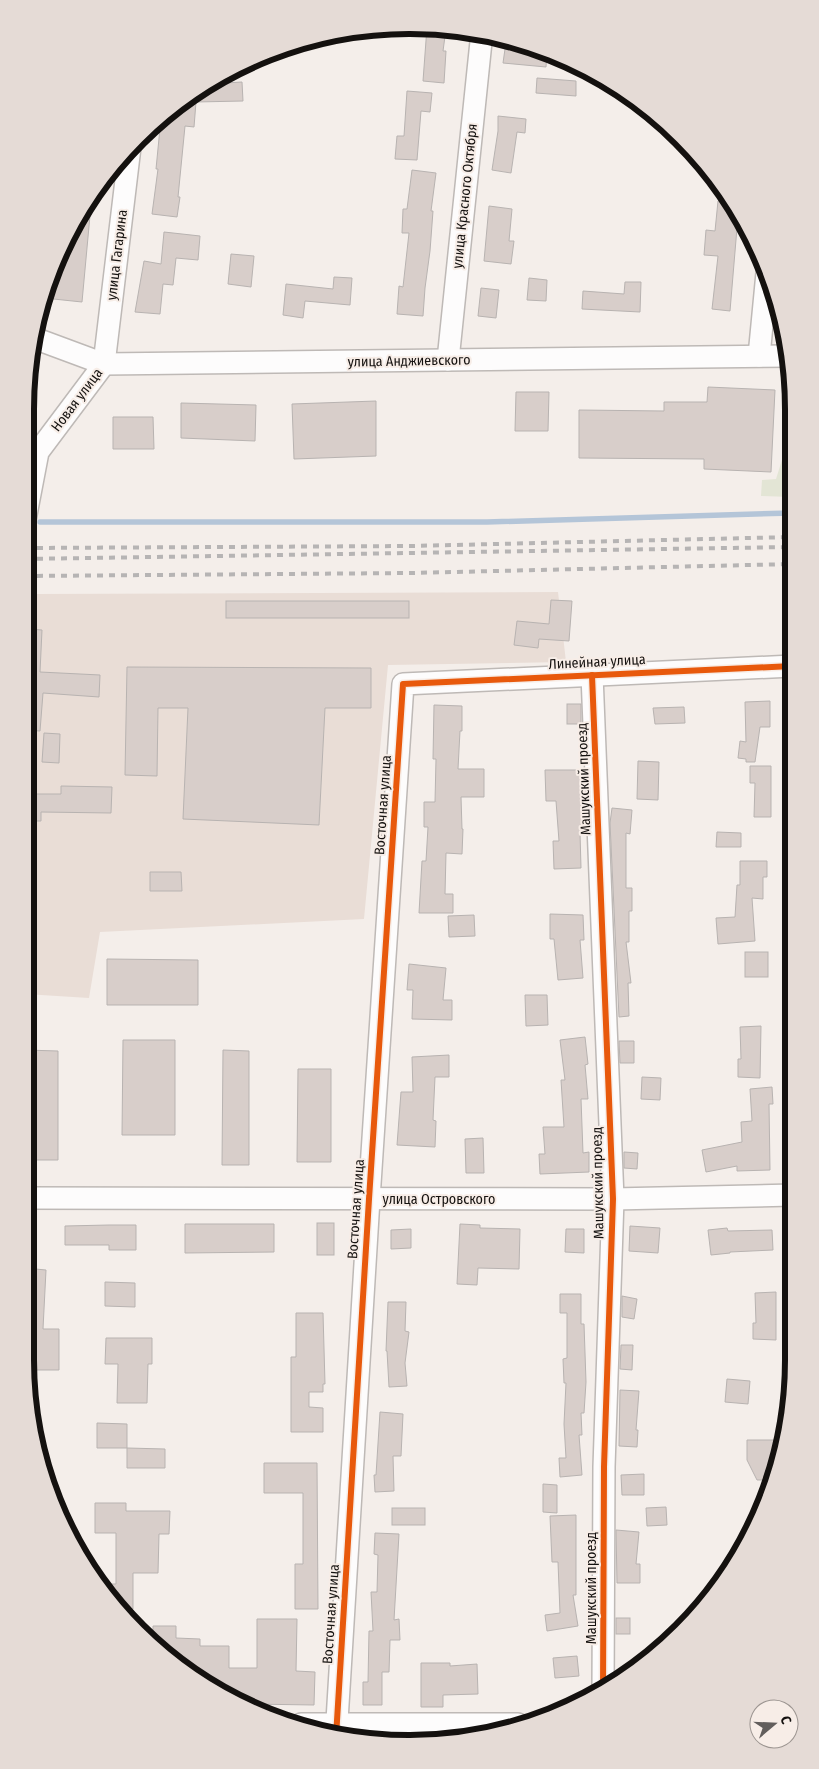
<svg xmlns="http://www.w3.org/2000/svg" width="819" height="1769" font-family="'Fira Sans Condensed',sans-serif">
<rect width="100%" height="100%" fill="#f4eeea"/>
<polygon fill="#e9ddd6" points="558,592 566,662 388,665 364,919 100,932 89,998 25,994 25,712 36,594"/>
<polygon fill="#e3e5d5" points="791,442 791,497 761,496 762,480 776,479 787,444"/>
<g fill="none" stroke-linecap="round" stroke-linejoin="round">
<polyline stroke="#b4c5d8" stroke-width="5.5" points="40,522 487,522 791,513"/>
</g>
<g fill="#d8ceca" stroke="#b8b3b1">
<polygon points="427,27 446,29 443,51 446,51 444,83 423,81"/>
<polygon points="505,49 547,53 546,67 503,63"/>
<polygon points="537,78 576,81 576,96 536,93"/>
<polygon points="242,82 243,101 196,102 194,127 185,126 178,197 180,197 177,217 152,214 158,169 156,169 161,118 196,90 208,84"/>
<polygon points="407,91 432,93 430,112 421,111 417,160 395,159 397,136 404,136"/>
<polygon points="498,116 526,119 525,133 517,132 511,173 492,170 498,131"/>
<polygon points="412,170 436,173 431,211 433,211 430,251 425,288 423,316 397,314 399,286 403,287 409,233 402,233 403,209 407,209"/>
<polygon points="92,194 82,302 44,298 54,263"/>
<polygon points="718,201 730,202 738,216 730,311 712,309 718,256 704,255 706,230 715,231"/>
<polygon points="489,206 512,209 509,241 514,241 511,264 484,261"/>
<polygon points="164,232 200,236 198,260 176,258 173,285 163,284 160,314 135,312 144,261 161,264"/>
<polygon points="231,254 254,256 251,287 228,284"/>
<polygon points="334,277 352,278 350,305 305,301 303,318 283,315 286,284 333,289"/>
<polygon points="529,278 547,280 546,301 527,300"/>
<polygon points="625,282 641,282 640,312 582,309 583,291 624,294"/>
<polygon points="481,288 499,290 496,318 478,316"/>
<polygon points="708,387 775,390 771,472 704,469 704,459 579,458 579,410 664,411 664,402 707,402"/>
<polygon points="516,392 549,392 548,431 515,431"/>
<polygon points="376,401 376,456 294,459 292,404"/>
<polygon points="181,403 256,405 255,441 181,438"/>
<polygon points="113,417 153,417 154,449 113,449"/>
<polygon points="551,600 572,601 569,641 539,639 538,648 514,645 517,621 549,624"/>
<rect x="226" y="601" width="183" height="17"/>
<polygon points="28,629 42,630 40,672 100,675 99,697 43,693 40,731 26,730 29,693 25,692"/>
<polygon points="127,667 371,668 371,708 325,708 319,825 183,819 188,708 158,708 157,776 125,775"/>
<polygon points="770,701 770,727 760,727 755,762 746,762 746,759 738,758 740,741 746,742 745,702"/>
<rect x="567" y="704" width="14" height="20"/>
<polygon points="434,705 462,706 462,731 460,731 458,769 484,769 484,797 461,797 462,829 463,829 462,854 446,853 445,894 453,894 453,913 419,913 422,861 426,861 428,827 424,827 424,802 435,802 436,759 433,759"/>
<polygon points="684,707 685,723 655,724 653,708"/>
<polygon points="44,733 60,734 59,763 42,762"/>
<polygon points="638,761 659,762 658,800 637,799"/>
<polygon points="750,766 771,766 771,817 754,817 755,783 750,783"/>
<polygon points="545,770 583,770 583,801 581,801 583,833 580,833 581,868 554,869 553,841 559,841 556,801 546,801"/>
<polygon points="61,786 112,787 111,813 41,812 41,821 26,821 26,794 61,794"/>
<polygon points="612,808 632,810 630,834 626,833 626,888 632,888 632,911 629,911 629,942 626,942 631,983 628,983 629,1016 619,1017 610,823"/>
<polygon points="717,832 741,833 741,847 716,847"/>
<polygon points="740,861 767,861 767,877 763,877 763,899 752,898 755,941 718,944 716,918 735,917 737,885 740,885"/>
<polygon points="150,872 181,872 182,891 150,891"/>
<polygon points="550,914 583,915 584,940 580,940 583,978 558,980 554,939 550,939"/>
<polygon points="474,915 475,936 449,937 448,916"/>
<rect x="745" y="952" width="23" height="25"/>
<polygon points="107,959 198,960 198,1005 107,1005"/>
<polygon points="409,964 446,968 443,1000 452,1000 452,1020 412,1019 413,990 407,990"/>
<polygon points="525,995 547,995 548,1025 526,1026"/>
<polygon points="761,1026 760,1078 738,1077 738,1059 741,1059 740,1027"/>
<polygon points="585,1037 588,1064 585,1065 588,1099 581,1099 583,1153 589,1152 589,1172 540,1174 539,1154 545,1154 543,1127 564,1127 561,1080 565,1080 560,1040"/>
<polygon points="123,1040 175,1040 175,1135 122,1135"/>
<polygon points="619,1041 634,1041 634,1063 620,1063"/>
<polygon points="25,1050 58,1051 58,1160 25,1160"/>
<polygon points="223,1050 249,1051 249,1165 222,1165"/>
<polygon points="449,1055 449,1077 435,1077 433,1120 436,1121 435,1147 397,1145 401,1092 413,1092 412,1057"/>
<polygon points="298,1069 331,1069 331,1162 297,1162"/>
<polygon points="642,1077 661,1078 660,1100 641,1099"/>
<polygon points="772,1087 773,1104 769,1104 770,1170 737,1171 737,1166 706,1172 702,1150 742,1142 741,1122 752,1121 750,1089"/>
<polygon points="483,1138 484,1173 466,1173 465,1139"/>
<polygon points="624,1152 638,1153 637,1169 624,1168"/>
<rect x="317" y="1223" width="17" height="32"/>
<polygon points="185,1224 274,1224 274,1252 185,1253"/>
<polygon points="460,1224 480,1225 480,1228 520,1229 519,1269 478,1268 477,1285 457,1284"/>
<polygon points="109,1225 136,1225 136,1250 109,1250 109,1245 65,1245 65,1226"/>
<polygon points="630,1226 660,1228 658,1253 629,1251"/>
<polygon points="727,1228 728,1231 772,1230 773,1250 730,1252 730,1253 711,1255 708,1230"/>
<polygon points="411,1229 411,1248 391,1249 391,1230"/>
<polygon points="566,1229 584,1229 584,1253 565,1252"/>
<polygon points="25,1268 46,1270 43,1329 59,1329 59,1370 27,1370 25,1360"/>
<polygon points="105,1282 135,1283 135,1307 105,1306"/>
<polygon points="776,1292 776,1340 753,1339 753,1323 756,1323 755,1293"/>
<polygon points="560,1294 581,1294 581,1324 584,1324 586,1382 584,1413 581,1413 582,1435 579,1435 582,1475 560,1477 559,1458 566,1458 564,1424 566,1383 564,1383 563,1359 567,1358 567,1313 560,1313"/>
<polygon points="622,1296 637,1299 634,1319 622,1317"/>
<polygon points="388,1302 406,1302 405,1331 409,1332 405,1363 407,1386 389,1387 387,1351 386,1351"/>
<polygon points="296,1313 323,1313 325,1384 323,1384 323,1392 309,1392 309,1407 323,1408 323,1432 291,1432 291,1357 296,1357"/>
<polygon points="106,1338 152,1338 152,1364 148,1364 147,1403 117,1403 118,1364 105,1364"/>
<polygon points="621,1345 633,1345 632,1370 620,1369"/>
<polygon points="727,1379 750,1381 748,1404 725,1402"/>
<polygon points="620,1390 639,1391 636,1430 638,1430 637,1447 619,1446"/>
<polygon points="380,1412 403,1414 401,1456 393,1456 394,1491 375,1492 374,1475 376,1475"/>
<polygon points="97,1423 127,1424 127,1448 97,1448"/>
<polygon points="747,1440 782,1440 783,1448 778,1463 774,1463 773,1480 757,1480 747,1460"/>
<polygon points="127,1448 165,1449 165,1468 127,1468"/>
<polygon points="264,1463 317,1463 318,1609 295,1609 295,1564 303,1564 303,1493 264,1493"/>
<polygon points="644,1474 644,1495 622,1495 621,1475"/>
<polygon points="543,1484 557,1485 557,1513 543,1512"/>
<polygon points="95,1503 126,1503 126,1511 170,1511 169,1534 159,1534 158,1573 133,1573 133,1609 117,1609 100,1584 116,1584 116,1533 95,1533"/>
<polygon points="666,1507 667,1525 647,1526 646,1508"/>
<rect x="392" y="1508" width="33" height="17"/>
<polygon points="576,1515 576,1595 573,1595 578,1626 547,1631 545,1615 560,1613 558,1562 552,1562 550,1516"/>
<polygon points="616,1530 639,1532 636,1564 640,1564 640,1583 617,1583"/>
<polygon points="375,1533 399,1534 394,1620 399,1619 400,1640 390,1640 389,1672 382,1672 382,1705 363,1705 363,1682 368,1682 369,1631 373,1631 371,1592 377,1592 378,1555 374,1554"/>
<rect x="616" y="1618" width="14" height="16"/>
<polygon points="257,1619 297,1619 296,1671 315,1672 314,1705 248,1704 241,1701 241,1694 218,1693 151,1638 153,1638 153,1626 176,1626 176,1638 200,1639 200,1646 229,1646 229,1668 257,1668"/>
<polygon points="577,1656 579,1676 555,1678 553,1658"/>
<polygon points="421,1663 450,1663 450,1666 477,1664 478,1694 443,1695 443,1707 421,1707"/>
</g>
<g fill="none" stroke-linecap="round" stroke-linejoin="round">
<g stroke="#beb9b6" stroke-width="24">
<g id="minor">
<polyline points="32,340 42,341 104,364 790,356"/>
<polyline points="759,356 767,273"/>
<polyline points="448,360 482,32"/>
<polyline points="104,364 130,147"/>
<polyline points="25,520 38,452 104,364"/>
<polyline points="592,675 613,1199 604,1467 603,1692"/>
<polyline points="25,1198 613,1199 793,1195"/>
<polyline points="301,1724 518,1724"/>
<polyline points="336,1737 369,1199 403,684 792,666"/>
</g>
</g>
<use href="#minor" stroke="#fdfcfc" stroke-width="21"/>
<g stroke="#b6b4b4" stroke-width="4" stroke-dasharray="6 6" stroke-linecap="butt">
<polyline points="25,548 411,546 791,537"/>
<polyline points="25,559 791,547"/>
<polyline points="25,576 411,573 791,564"/>
</g>
<g stroke="#f7ede7" stroke-width="9">
<g id="cycleway">
<polyline points="592,675 613,1199 604,1467 603,1692"/>
<polyline points="336,1737 369,1199 403,684 792,666"/>
</g>
</g>
<use href="#cycleway" stroke="#e8590c" stroke-width="6"/>
</g>
<g text-anchor="middle" dominant-baseline="central" stroke-width="4" stroke-linejoin="round" paint-order="stroke">
<g font-size="14" fill="#14110f" stroke="#f7ede7">
<text transform="translate(465 196) rotate(-84)">улица Красного Октября</text>
<text transform="translate(117 255) rotate(-83)">улица Гагарина</text>
<text transform="translate(409 361) rotate(-1)">улица Анджиевского</text>
<text transform="translate(77 400) rotate(-53)">Новая улица</text>
<text transform="translate(597 662) rotate(-3)">Линейная улица</text>
<text transform="translate(584 779) rotate(-92)">Машукский проезд</text>
<text transform="translate(383 805) rotate(-86)">Восточная улица</text>
<text transform="translate(598 1183) rotate(-91)">Машукский проезд</text>
<text x="439" y="1199">улица Островского</text>
<text transform="translate(356 1209) rotate(-86)">Восточная улица</text>
<text transform="translate(591 1588) rotate(-90)">Машукский проезд</text>
<text transform="translate(331 1614) rotate(-86)">Восточная улица</text>
</g>
</g>
<path d="M0 0H819V1769H0ZM409 34H410A375 375 0 0 1 785 409V1360A375 375 0 0 1 410 1735H409A375 375 0 0 1 34 1360V409A375 375 0 0 1 409 34Z" fill="#e5dbd6" fill-rule="evenodd"/>
<path fill="none" stroke="#14110f" stroke-width="6" d="M409 34H410A375 375 0 0 1 785 409V1360A375 375 0 0 1 410 1735H409A375 375 0 0 1 34 1360V409A375 375 0 0 1 409 34Z"/>
<g transform="translate(774 1724) rotate(71)"><circle r="24" fill="#f7ede7" stroke="#9c9591"/>
<path d="M0-4L9 19L0 12L-9 19Z" fill="#625e5c"/>
<text y="-8" font-size="14" font-weight="bold" text-anchor="middle" fill="#14110f">С</text>
</g>
</svg>
